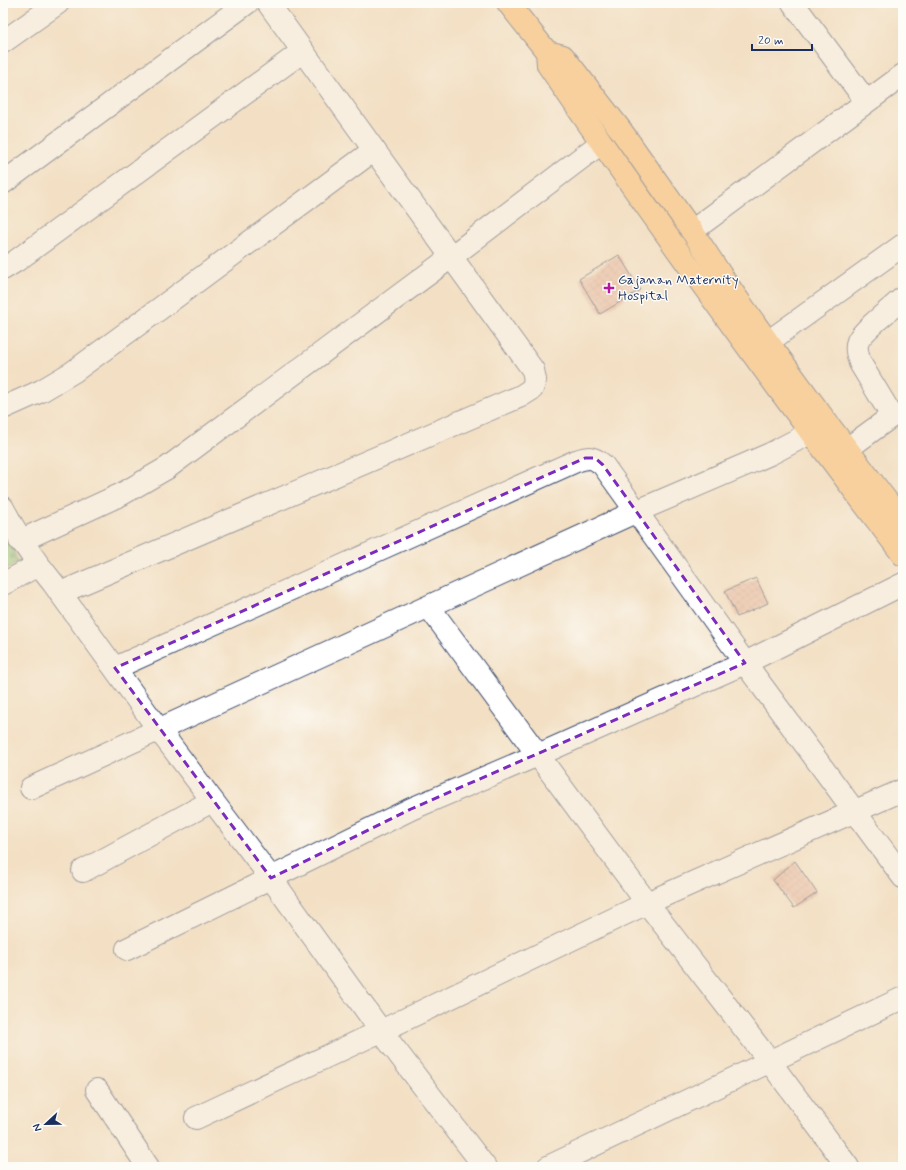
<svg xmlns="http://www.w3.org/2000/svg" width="906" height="1170" font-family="Mynerve,sans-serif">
<defs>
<pattern id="cemetery-stones" width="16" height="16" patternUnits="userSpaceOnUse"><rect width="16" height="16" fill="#89ca83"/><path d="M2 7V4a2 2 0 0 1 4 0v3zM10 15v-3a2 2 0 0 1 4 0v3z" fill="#6fa46e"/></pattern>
<pattern id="building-cross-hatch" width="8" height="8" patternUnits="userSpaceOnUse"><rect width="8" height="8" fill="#e7ab96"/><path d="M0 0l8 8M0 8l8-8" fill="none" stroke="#ba8c7e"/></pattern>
</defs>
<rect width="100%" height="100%" fill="#fdfcf7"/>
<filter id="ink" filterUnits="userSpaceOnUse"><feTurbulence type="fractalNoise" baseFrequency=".025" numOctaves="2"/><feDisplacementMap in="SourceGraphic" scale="8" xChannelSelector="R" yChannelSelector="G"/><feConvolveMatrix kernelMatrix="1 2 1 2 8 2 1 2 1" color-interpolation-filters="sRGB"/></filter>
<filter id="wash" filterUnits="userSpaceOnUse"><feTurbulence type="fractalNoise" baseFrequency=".012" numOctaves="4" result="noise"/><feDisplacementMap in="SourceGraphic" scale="16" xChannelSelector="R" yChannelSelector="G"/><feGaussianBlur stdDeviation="0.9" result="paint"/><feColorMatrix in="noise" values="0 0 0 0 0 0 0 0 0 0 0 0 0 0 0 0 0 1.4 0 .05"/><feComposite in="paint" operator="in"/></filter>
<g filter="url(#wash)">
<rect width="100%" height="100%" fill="#f3e0c4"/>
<polygon fill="url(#cemetery-stones)" stroke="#527c70" points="3,525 18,562 3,571"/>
<g id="blocks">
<g fill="url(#building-cross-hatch)">
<polygon points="619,255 640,290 600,314 579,279"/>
<polygon points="756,578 768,603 737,617 725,591"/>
<polygon points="795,861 817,893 794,908 773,880"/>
</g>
</g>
</g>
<g filter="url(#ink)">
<use href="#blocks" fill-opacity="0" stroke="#3b4a6d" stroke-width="1"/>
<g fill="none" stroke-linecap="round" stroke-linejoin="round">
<g stroke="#3b4a6d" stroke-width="24">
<g id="minor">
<polyline points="793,3 866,101"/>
<polyline points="3,42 58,3"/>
<polyline points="3,183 247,3"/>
<polyline points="692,231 903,75"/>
<polyline points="3,269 16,261 303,51"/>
<polyline points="768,342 903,245"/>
<polyline points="3,408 41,391 73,372 162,307 374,150"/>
<path d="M847 449 892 416 860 363C858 356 855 348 858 341 864 329 892 308 903 298"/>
<path d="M3 508C17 536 33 559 53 583L159 730 271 878 381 1031 485 1167"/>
<polyline points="20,541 122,494 167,468 451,257 601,143"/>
<polyline points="3,584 38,565"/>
<polyline points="60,593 521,396 532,389 535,380 533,370 268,3"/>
<polyline points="429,607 647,903 770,1062 848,1167"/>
<path d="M115 668 576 461C589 457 592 456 603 465L745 663 903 877"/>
<polyline points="31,788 635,512 770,454 810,433"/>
<polyline points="83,871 212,801"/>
<polyline points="127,949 411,809 538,755 745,663 903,584"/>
<polyline points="97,1090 148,1167"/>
<polyline points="196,1118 381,1031 647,903 903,790"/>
<polyline points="548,1167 903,998"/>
</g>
</g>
<g stroke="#3b4a6d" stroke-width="24">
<g id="major">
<path d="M508 3 547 52 548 65C662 232 781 395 903 555"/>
<polyline points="547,52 563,56 620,129 692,231 727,284 768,342 825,420 903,522"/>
</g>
</g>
<use href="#minor" stroke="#fff" stroke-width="22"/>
<use href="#major" stroke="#fcbd6f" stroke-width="22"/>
</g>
</g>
<path d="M0 0H906V1170H0ZM585 458H595L603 465 745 663 411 809 271 878 115 668Z" fill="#f3e0c4" fill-opacity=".55" fill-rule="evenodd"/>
<path fill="none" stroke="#7b2cbf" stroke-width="3" stroke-dasharray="8 5" stroke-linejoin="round" d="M585 458H595L603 465 745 663 411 809 271 878 115 668Z"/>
<path fill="#b5179e" stroke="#fdfcf7" stroke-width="1.5" d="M607 282h4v4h4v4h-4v4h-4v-4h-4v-4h4z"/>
<g text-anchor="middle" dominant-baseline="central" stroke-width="3" stroke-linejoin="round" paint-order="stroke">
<g font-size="14" fill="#1b2f5e" stroke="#fdfcf7" text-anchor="start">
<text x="618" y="280">Gajanan Maternity<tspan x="618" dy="16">Hospital</tspan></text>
</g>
</g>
<rect width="906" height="1170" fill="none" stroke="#fdfcf7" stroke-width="16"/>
<g transform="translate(46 1124) rotate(248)" stroke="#fdfcf7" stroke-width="3" paint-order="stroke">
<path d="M0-3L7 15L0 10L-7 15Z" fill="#1b2f5e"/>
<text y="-6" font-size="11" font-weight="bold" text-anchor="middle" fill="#1b2f5e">N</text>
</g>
<path d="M752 44v6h60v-6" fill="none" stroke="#1b2f5e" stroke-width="2"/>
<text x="758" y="44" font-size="12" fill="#1b2f5e" stroke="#fdfcf7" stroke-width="3" paint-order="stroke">20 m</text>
</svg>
